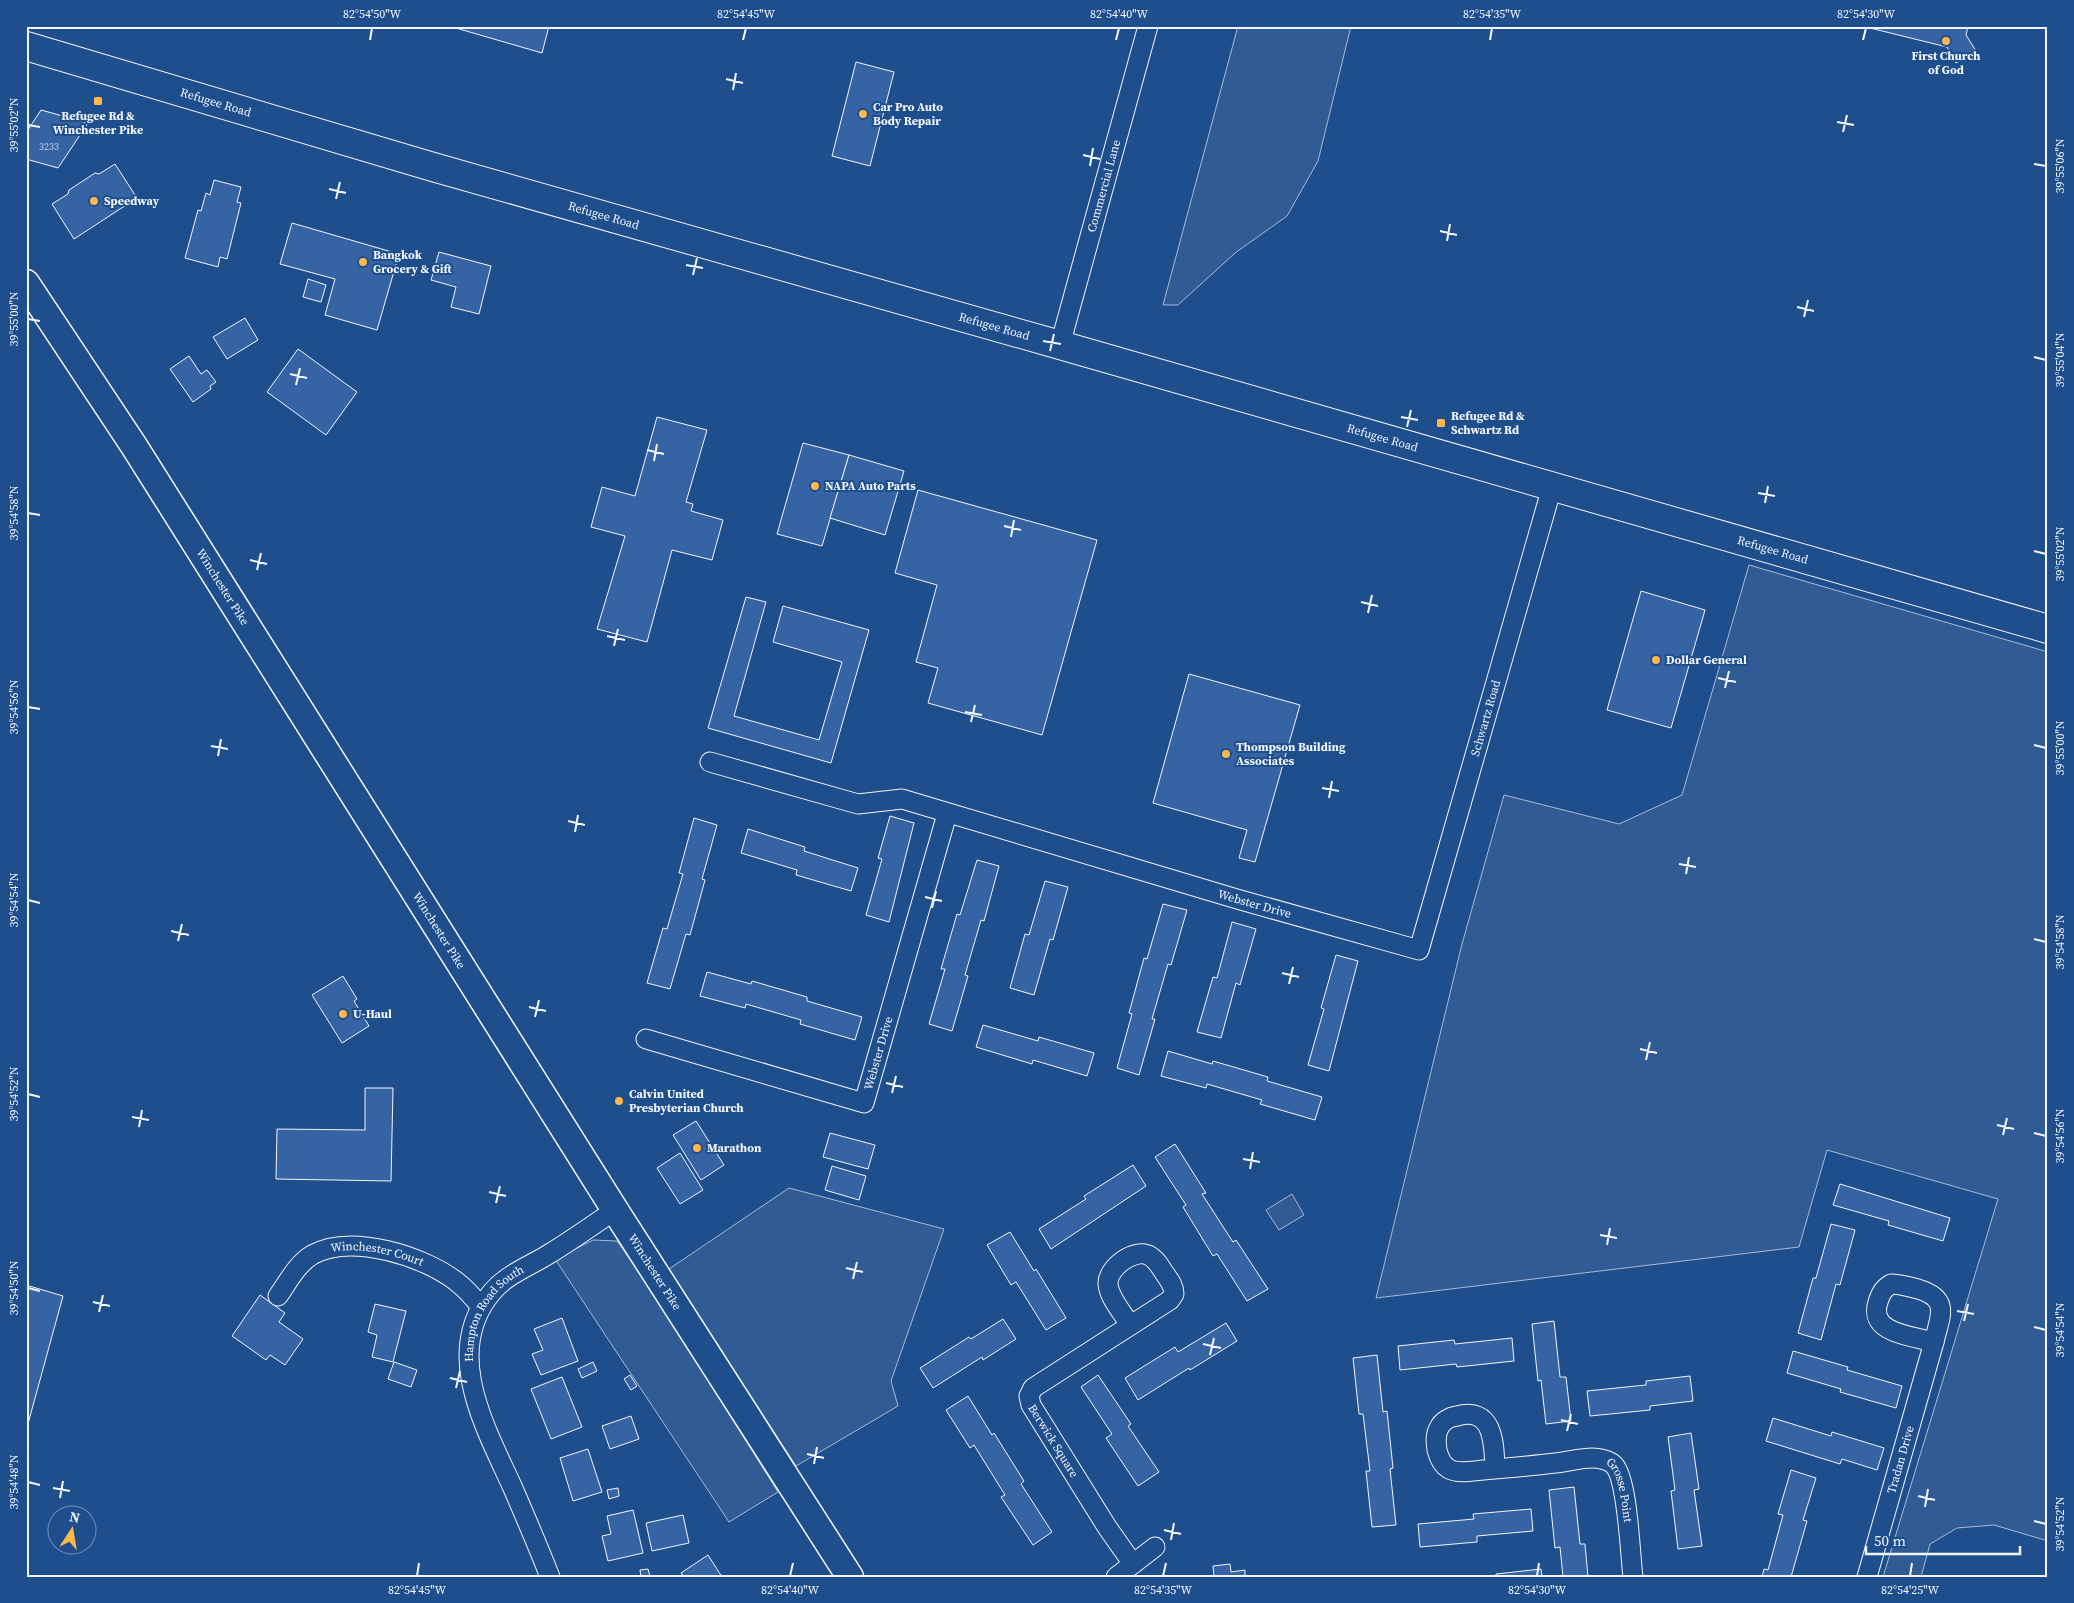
<svg xmlns="http://www.w3.org/2000/svg" width="2074" height="1603" font-family="'Source Serif 4',serif">
<rect width="100%" height="100%" fill="#1f4e8c"/>
<g fill="#305b95" stroke="#a8bbd7">
<polygon points="1238,26 1351,26 1318,161 1287,216 1235,253 1178,305 1163,305"/>
<polygon points="1749,565 2048,652 2048,961 2045,970 2048,971 2048,1541 1994,1525 1957,1528 1930,1544 1921,1577 1883,1577 1998,1199 1827,1150 1799,1247 1376,1298 1462,944 1504,795 1619,824 1682,795"/>
<polygon points="789,1188 944,1229 891,1381 898,1406 796,1466 669,1269"/>
<polygon points="1292,1194 1304,1215 1279,1230 1266,1210"/>
<polygon points="593,1240 617,1241 647,1283 778,1492 729,1522 555,1259"/>
</g>
<g fill="#3563a3" stroke="#f2f6ff">
<polygon points="449,26 549,26 542,53"/>
<polygon points="1862,26 1968,26 1966,35 1976,51 1956,63 1947,47"/>
<polygon points="856,62 894,72 870,166 832,156"/>
<polygon points="41,110 88,123 58,168 26,159 26,133"/>
<polygon points="115,164 137,198 74,239 52,204 68,194 69,190 95,173 99,174"/>
<polygon points="214,180 241,187 237,202 241,203 227,259 220,257 218,267 185,258 198,210 201,211 206,193 210,195"/>
<polygon points="292,223 399,254 377,330 325,315 335,279 280,264"/>
<polygon points="439,252 491,266 479,314 451,307 456,287 431,280"/>
<polygon points="308,279 326,285 321,302 303,297"/>
<polygon points="245,318 258,340 227,359 213,337"/>
<polygon points="298,349 357,392 326,435 267,392"/>
<polygon points="189,356 201,374 207,370 216,382 210,386 211,389 193,402 170,369"/>
<polygon points="657,417 707,430 686,502 693,504 691,511 723,520 712,560 672,550 647,642 597,629 625,536 591,527 602,487 635,496"/>
<polygon points="803,443 849,455 822,546 777,534"/>
<polygon points="849,455 904,471 885,535 830,518"/>
<polygon points="918,490 1097,540 1042,735 928,703 938,668 916,662 937,585 895,573"/>
<polygon points="1641,591 1705,610 1671,728 1607,710"/>
<polygon points="746,597 766,602 734,716 819,740 842,662 773,642 783,606 869,630 831,763 708,728"/>
<polygon points="1189,674 1300,705 1255,862 1239,858 1247,830 1153,803"/>
<polygon points="890,816 914,823 889,922 866,915 882,859 878,858"/>
<polygon points="694,818 717,825 702,879 705,880 690,935 686,934 670,989 647,983 663,928 667,929 683,874 679,873"/>
<polygon points="748,829 805,847 804,851 858,868 851,891 796,875 797,870 741,853"/>
<polygon points="977,860 999,866 984,921 981,920 965,975 968,976 952,1031 929,1024 945,969 941,969 957,914 960,915"/>
<polygon points="1045,881 1068,887 1053,940 1050,939 1034,995 1010,988 1025,934 1029,935"/>
<polygon points="1163,904 1187,910 1171,965 1168,964 1152,1019 1155,1019 1139,1075 1117,1068 1132,1014 1129,1013 1144,958 1147,959"/>
<polygon points="1232,922 1256,929 1240,985 1236,983 1221,1038 1197,1032 1213,977 1217,978"/>
<polygon points="1336,955 1358,961 1329,1071 1308,1065 1324,1009 1321,1008"/>
<polygon points="707,972 751,984 752,981 807,997 807,1001 862,1017 855,1040 800,1024 801,1020 746,1004 745,1008 700,996"/>
<polygon points="343,976 357,999 354,1001 369,1026 342,1043 312,995"/>
<polygon points="983,1025 1038,1041 1039,1037 1094,1053 1087,1076 1033,1060 1032,1064 976,1047"/>
<polygon points="1168,1051 1212,1064 1213,1061 1268,1077 1267,1081 1322,1097 1315,1120 1260,1104 1262,1100 1207,1084 1206,1088 1161,1076"/>
<polygon points="365,1088 393,1088 391,1181 276,1179 277,1129 365,1130"/>
<polygon points="696,1121 724,1165 701,1180 673,1135"/>
<polygon points="830,1133 875,1145 868,1169 823,1157"/>
<polygon points="1175,1144 1206,1193 1202,1194 1233,1242 1236,1240 1268,1289 1247,1301 1217,1254 1213,1256 1183,1207 1186,1205 1155,1157"/>
<polygon points="680,1153 703,1190 680,1204 657,1168"/>
<polygon points="1133,1165 1146,1186 1051,1249 1039,1229 1086,1199 1084,1196"/>
<polygon points="832,1166 866,1176 859,1200 825,1190"/>
<polygon points="1840,1184 1950,1218 1943,1241 1888,1225 1889,1221 1833,1205"/>
<polygon points="1831,1224 1855,1230 1840,1285 1836,1284 1821,1340 1798,1333 1813,1278 1816,1278"/>
<polygon points="1010,1232 1034,1271 1036,1269 1066,1318 1046,1330 1016,1282 1011,1285 987,1245"/>
<polygon points="26,1285 63,1296 26,1431"/>
<polygon points="260,1295 285,1313 279,1322 303,1339 285,1365 270,1355 266,1360 232,1336"/>
<polygon points="375,1304 406,1311 393,1362 372,1357 377,1335 368,1332"/>
<polygon points="562,1318 578,1361 541,1375 532,1354 543,1350 534,1329"/>
<polygon points="1003,1319 1016,1339 983,1360 982,1357 933,1388 920,1368 969,1337 971,1339"/>
<polygon points="1554,1321 1560,1377 1566,1377 1571,1421 1546,1424 1541,1380 1538,1381 1532,1324"/>
<polygon points="1226,1323 1237,1341 1190,1370 1189,1368 1138,1400 1125,1378 1175,1347 1178,1352"/>
<polygon points="1512,1338 1514,1361 1457,1367 1456,1364 1400,1370 1398,1346 1454,1340 1455,1344"/>
<polygon points="1793,1351 1848,1367 1847,1370 1902,1386 1896,1408 1840,1392 1841,1389 1787,1373"/>
<polygon points="1377,1355 1383,1412 1387,1411 1393,1468 1390,1469 1396,1525 1372,1527 1366,1471 1370,1471 1363,1414 1359,1414 1353,1358"/>
<polygon points="394,1362 417,1370 411,1387 388,1379"/>
<polygon points="593,1362 597,1371 582,1378 578,1369"/>
<polygon points="630,1375 637,1386 631,1390 624,1379"/>
<polygon points="1098,1375 1131,1424 1128,1426 1159,1472 1138,1486 1106,1438 1112,1434 1081,1387"/>
<polygon points="1690,1376 1693,1401 1650,1406 1650,1410 1590,1416 1587,1391 1646,1385 1646,1381"/>
<polygon points="562,1377 582,1427 551,1439 531,1389"/>
<polygon points="968,1396 992,1435 994,1433 1024,1481 1021,1484 1052,1532 1033,1545 1001,1497 1005,1495 974,1445 970,1448 946,1410"/>
<polygon points="631,1416 639,1439 610,1449 602,1426"/>
<polygon points="1773,1418 1831,1436 1832,1432 1884,1448 1877,1470 1842,1459 1840,1464 1766,1441"/>
<polygon points="1691,1433 1699,1489 1694,1490 1702,1546 1678,1549 1671,1491 1675,1490 1668,1437"/>
<polygon points="588,1449 602,1492 573,1501 560,1458"/>
<polygon points="1791,1470 1816,1478 1803,1520 1807,1521 1791,1577 1762,1577 1764,1569 1768,1570 1783,1515 1778,1514"/>
<polygon points="1574,1487 1580,1544 1585,1544 1588,1577 1563,1577 1560,1547 1555,1548 1549,1490"/>
<polygon points="618,1488 619,1496 609,1499 607,1490"/>
<polygon points="1531,1509 1533,1531 1477,1536 1477,1542 1420,1547 1418,1524 1474,1519 1473,1514"/>
<polygon points="633,1510 643,1553 608,1561 602,1536 611,1534 607,1516"/>
<polygon points="683,1515 689,1543 652,1551 646,1523"/>
<polygon points="708,1555 722,1577 684,1577 681,1573"/>
<polygon points="1230,1564 1231,1572 1245,1570 1245,1577 1207,1577 1214,1576 1213,1566"/>
<polygon points="648,1569 650,1576 641,1577 640,1570"/>
<polygon points="1541,1569 1542,1577 1496,1577 1496,1574"/>
</g>
<g fill="none" stroke-linecap="round" stroke-linejoin="round">
<g stroke="#f2f6ff" stroke-width="21">
<g id="minor">
<path id="s1" d="M1060 345 1148 26"/>
<path id="s2" d="M710 762 858 804 902 799 1237 899 1419 950 1552 487"/>
<path id="s3" d="M646 1039 864 1103 947 814"/>
<path d="M1891 1284C1901 1284 1909 1287 1918 1289 1951 1299 1940 1316 1934 1342 1913 1336 1868 1334 1878 1302 1881 1293 1883 1289 1891 1284Z"/>
<path id="s4" d="M278 1296C288 1282 297 1264 312 1255 351 1233 424 1256 457 1282 466 1289 474 1298 481 1307"/>
<path id="s5" d="M1130 1325C1123 1313 1109 1298 1108 1284 1107 1268 1135 1247 1150 1256 1157 1260 1161 1268 1165 1274 1170 1281 1174 1286 1174 1294L1170 1300 1033 1388 1029 1396 1031 1405 1107 1527 1133 1564"/>
<path id="s6" d="M1495 1469C1494 1444 1494 1406 1457 1416 1450 1417 1442 1421 1439 1428 1435 1435 1436 1443 1437 1450 1439 1458 1442 1465 1449 1469 1458 1474 1473 1471 1483 1470 1507 1468 1531 1466 1555 1463 1567 1462 1580 1458 1592 1458 1599 1458 1609 1460 1614 1465 1628 1480 1630 1554 1633 1577"/>
<path id="s7" d="M550 1577C538 1546 525 1516 512 1486 485 1427 442 1351 492 1292 507 1274 530 1266 549 1254 572 1240 593 1225 615 1210"/>
<polyline points="1116,1577 1155,1547"/>
<path id="s8" d="M1867 1577 1934 1342"/>
</g>
</g>
<g stroke="#f2f6ff" stroke-width="29">
<g id="secondary">
<path id="s9" d="M26 283 134 446 615 1210 850 1577"/>
</g>
</g>
<g stroke="#f2f6ff" stroke-width="30">
<g id="primary">
<path id="s10" d="M26 46 433 167 1060 345 2048 629"/>
</g>
</g>
<use href="#minor" stroke="#1f4e8c" stroke-width="19"/>
<use href="#secondary" stroke="#1f4e8c" stroke-width="26"/>
<use href="#primary" stroke="#1f4e8c" stroke-width="28"/>
</g>
<path fill="none" stroke="#f2f6ff" stroke-width="2" d="M370 40 372 28M743 40 746 28M1116 40 1119 28M1490 40 1492 28M1863 40 1866 28M726 79 743 83M733 90 736 73M1837 122 1854 125M28 125 40 127M1843 132 1847 115M1083 155 1100 159M2034 164 2046 166M1090 166 1093 148M329 189 346 193M336 199 340 182M1440 231 1457 235M1447 241 1450 224M686 265 703 268M693 275 697 258M1797 307 1814 311M1804 317 1808 300M28 319 40 321M1043 341 1061 344M1050 351 1054 334M2034 357 2046 360M290 374 307 378M296 385 300 368M1401 417 1418 420M1407 427 1411 410M647 450 664 454M654 461 657 444M1758 493 1775 496M1765 503 1768 486M28 513 40 515M1004 526 1021 530M1011 537 1014 520M2034 551 2046 554M250 560 267 564M257 570 261 553M1361 602 1378 606M1368 613 1372 595M607 636 625 640M614 646 618 629M1718 678 1736 682M1725 688 1729 671M28 707 40 709M965 712 982 715M971 722 975 705M2034 745 2046 748M211 746 228 749M218 756 221 739M1322 788 1339 791M1329 798 1332 781M568 821 585 825M575 832 578 815M1679 864 1696 867M1686 874 1689 857M925 897 942 901M28 900 40 903M932 908 936 891M171 931 189 935M2034 939 2046 942M178 941 182 924M1282 973 1299 977M1289 984 1293 967M529 1007 546 1011M535 1017 539 1000M1640 1049 1657 1053M1646 1060 1650 1042M886 1083 903 1087M892 1093 896 1076M28 1094 40 1097M132 1117 149 1120M1997 1125 2014 1129M139 1127 142 1110M2034 1133 2046 1136M2003 1135 2007 1118M1243 1159 1260 1162M1250 1169 1253 1152M489 1192 506 1196M496 1203 500 1186M1600 1235 1617 1238M1607 1245 1610 1228M846 1268 863 1272M853 1279 857 1262M28 1288 40 1291M93 1302 110 1306M1957 1311 1974 1314M99 1312 103 1295M1964 1321 1968 1304M2034 1327 2046 1330M1203 1344 1221 1348M1210 1355 1214 1338M450 1378 467 1382M456 1388 460 1371M1561 1420 1578 1424M1567 1431 1571 1414M807 1454 824 1458M814 1464 817 1447M28 1482 40 1485M53 1488 70 1491M1918 1496 1935 1500M60 1498 63 1481M1925 1507 1928 1489M2034 1521 2046 1524M1164 1530 1181 1534M1171 1540 1174 1523M417 1576 419 1563M790 1576 793 1563M1163 1576 1166 1563M1537 1576 1539 1563M1910 1576 1912 1563"/>
<g fill="#ffb74d" stroke="#1f4e8c" stroke-width="2">
<circle cx="1946" cy="41" r="5"/>
<rect x="93" y="96" width="10" height="10" rx="2.5"/>
<circle cx="863" cy="114" r="5"/>
<circle cx="94" cy="201" r="5"/>
<circle cx="363" cy="262" r="5"/>
<rect x="1436" y="418" width="10" height="10" rx="2.5"/>
<circle cx="815" cy="486" r="5"/>
<circle cx="1656" cy="660" r="5"/>
<circle cx="1226" cy="754" r="5"/>
<circle cx="343" cy="1014" r="5"/>
<circle cx="619" cy="1101" r="5"/>
<circle cx="697" cy="1148" r="5"/>
</g>
<g text-anchor="middle" dominant-baseline="central" stroke-width="4" stroke-linejoin="round" paint-order="stroke">
<g font-size="10" fill="#c3d1e8">
<text x="49" y="146">3233</text>
</g>
<g font-size="12" font-weight="bold" fill="#f2f6ff" stroke="#1f4e8c" text-anchor="start">
<text x="1946" y="56" text-anchor="middle">First Church<tspan x="1946" dy="14">of God</tspan></text>
<text x="873" y="107">Car Pro Auto<tspan x="873" dy="14">Body Repair</tspan></text>
<text x="98" y="116" text-anchor="middle">Refugee Rd &amp;<tspan x="98" dy="14">Winchester Pike</tspan></text>
<text x="104" y="201">Speedway</text>
<text x="373" y="255">Bangkok<tspan x="373" dy="14">Grocery &amp; Gift</tspan></text>
<text x="1451" y="416">Refugee Rd &amp;<tspan x="1451" dy="14">Schwartz Rd</tspan></text>
<text x="825" y="486">NAPA Auto Parts</text>
<text x="1666" y="660">Dollar General</text>
<text x="1236" y="747">Thompson Building<tspan x="1236" dy="14">Associates</tspan></text>
<text x="353" y="1014">U-Haul</text>
<text x="629" y="1094">Calvin United<tspan x="629" dy="14">Presbyterian Church</tspan></text>
<text x="707" y="1148">Marathon</text>
</g>
<g font-size="12" fill="#f2f6ff" stroke="#1f4e8c">
<text stroke="none"><textPath href="#s10" startOffset="198">Refugee Road</textPath></text>
<text stroke="none"><textPath href="#s1" startOffset="165">Commercial Lane</textPath></text>
<text stroke="none"><textPath href="#s10" startOffset="602">Refugee Road</textPath></text>
<text stroke="none"><textPath href="#s10" startOffset="1008">Refugee Road</textPath></text>
<text stroke="none"><textPath href="#s10" startOffset="1412">Refugee Road</textPath></text>
<text stroke="none"><textPath href="#s10" startOffset="1818">Refugee Road</textPath></text>
<text stroke="none"><textPath href="#s9" startOffset="362">Winchester Pike</textPath></text>
<text stroke="none"><textPath href="#s2" startOffset="978">Schwartz Road</textPath></text>
<text stroke="none"><textPath href="#s2" startOffset="566">Webster Drive</textPath></text>
<text stroke="none"><textPath href="#s9" startOffset="768">Winchester Pike</textPath></text>
<text stroke="none"><textPath href="#s3" startOffset="279">Webster Drive</textPath></text>
<text stroke="none"><textPath href="#s4" startOffset="121">Winchester Court</textPath></text>
<text stroke="none"><textPath href="#s9" startOffset="1172">Winchester Pike</textPath></text>
<text stroke="none"><textPath href="#s7" startOffset="288">Hampton Road South</textPath></text>
<text stroke="none"><textPath href="#s5" startOffset="381">Berwick Square</textPath></text>
<text stroke="none"><textPath href="#s8" startOffset="122">Tradan Drive</textPath></text>
<text stroke="none"><textPath href="#s6" startOffset="341">Grosse Point</textPath></text>
</g>
</g>
<rect width="2074" height="1603" fill="none" stroke="#1f4e8c" stroke-width="55"/>
<g transform="translate(72 1530) rotate(12)"><circle r="24" fill="#1f4e8c" stroke="#7391ba"/>
<path d="M0-4L9 19L0 12L-9 19Z" fill="#ffb74d"/>
<text y="-8" font-size="14" font-weight="bold" text-anchor="middle" fill="#f2f6ff">N</text>
</g>
<path d="M1866 1546v8h154v-8" fill="none" stroke="#f2f6ff" stroke-width="2.5"/>
<text x="1874" y="1546" font-size="15" fill="#f2f6ff" stroke="#1f4e8c" stroke-width="4" paint-order="stroke">50 m</text>
<rect x="28" y="28" width="2018" height="1548" fill="none" stroke="#f2f6ff" stroke-width="2"/>
<g font-size="12" text-anchor="middle" fill="#f2f6ff">
<text x="372" y="18">82°54'50"W</text>
<text x="746" y="18">82°54'45"W</text>
<text x="1119" y="18">82°54'40"W</text>
<text x="1492" y="18">82°54'35"W</text>
<text x="1866" y="18">82°54'30"W</text>
<text transform="translate(14 125) rotate(-90)" y="4">39°55'02"N</text>
<text transform="translate(2060 166) rotate(-90)" y="4">39°55'06"N</text>
<text transform="translate(14 319) rotate(-90)" y="4">39°55'00"N</text>
<text transform="translate(2060 360) rotate(-90)" y="4">39°55'04"N</text>
<text transform="translate(14 513) rotate(-90)" y="4">39°54'58"N</text>
<text transform="translate(2060 554) rotate(-90)" y="4">39°55'02"N</text>
<text transform="translate(14 707) rotate(-90)" y="4">39°54'56"N</text>
<text transform="translate(2060 748) rotate(-90)" y="4">39°55'00"N</text>
<text transform="translate(14 900) rotate(-90)" y="4">39°54'54"N</text>
<text transform="translate(2060 942) rotate(-90)" y="4">39°54'58"N</text>
<text transform="translate(14 1094) rotate(-90)" y="4">39°54'52"N</text>
<text transform="translate(2060 1136) rotate(-90)" y="4">39°54'56"N</text>
<text transform="translate(14 1288) rotate(-90)" y="4">39°54'50"N</text>
<text transform="translate(2060 1330) rotate(-90)" y="4">39°54'54"N</text>
<text transform="translate(14 1482) rotate(-90)" y="4">39°54'48"N</text>
<text transform="translate(2060 1524) rotate(-90)" y="4">39°54'52"N</text>
<text x="417" y="1594">82°54'45"W</text>
<text x="790" y="1594">82°54'40"W</text>
<text x="1163" y="1594">82°54'35"W</text>
<text x="1537" y="1594">82°54'30"W</text>
<text x="1910" y="1594">82°54'25"W</text>
</g>
</svg>
